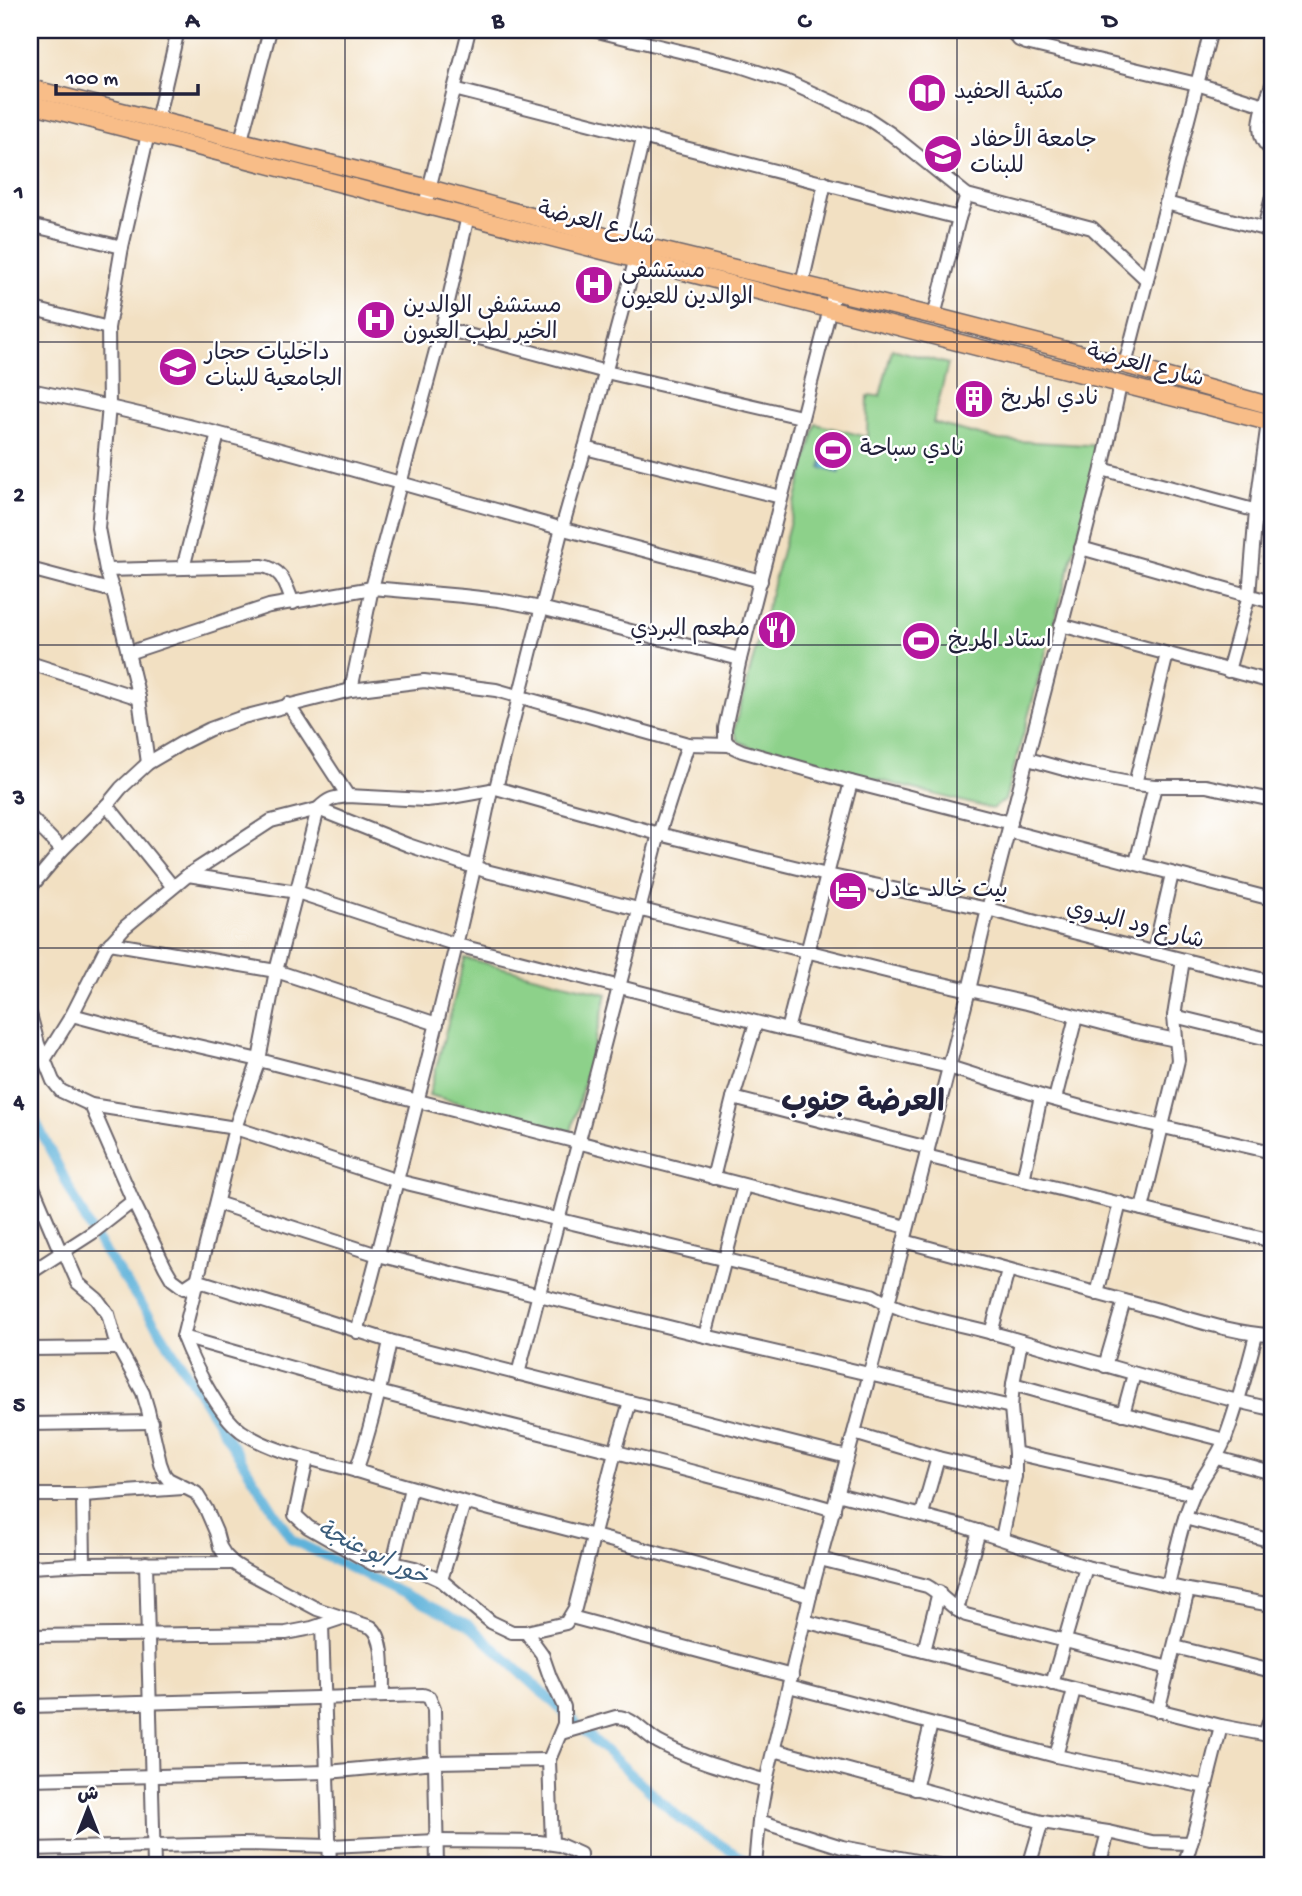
<svg xmlns="http://www.w3.org/2000/svg" width="1302" height="1896" font-family="'Gochi Hand','Playpen Sans Arabic',sans-serif">
<rect width="100%" height="100%" fill="#fff"/>
<filter id="ink" filterUnits="userSpaceOnUse"><feTurbulence type="fractalNoise" baseFrequency=".0143" numOctaves="2"/><feDisplacementMap in="SourceGraphic" scale="14" xChannelSelector="R" yChannelSelector="G"/><feConvolveMatrix kernelMatrix="1 2 1 2 8 2 1 2 1" color-interpolation-filters="sRGB"/></filter>
<filter id="wash" filterUnits="userSpaceOnUse"><feTurbulence type="fractalNoise" baseFrequency=".00686" numOctaves="4" result="noise"/><feDisplacementMap in="SourceGraphic" scale="28" xChannelSelector="R" yChannelSelector="G"/><feGaussianBlur stdDeviation="1.57" result="paint"/><feColorMatrix in="noise" values="0 0 0 0 0 0 0 0 0 0 0 0 0 0 0 0 0 1.4 0 .05"/><feComposite in="paint" operator="in"/></filter>
<g filter="url(#wash)">
<rect width="100%" height="100%" fill="#f2e0c2"/>
<g fill="#8dd18a" stroke="#587a62" stroke-width="2">
<polygon points="892,349 948,364 933,423 999,440 1103,446 1005,800 992,809 753,748 738,741 734,730 816,424 867,437 868,396 880,396"/>
<polygon points="465,958 607,994 571,1132 429,1095"/>
</g>
<polygon fill="#5eb2da" stroke="#406a8a" stroke-width="2" points="828,437 846,442 839,473 821,468"/>
<g fill="none" stroke-linecap="round" stroke-linejoin="round">
<polyline stroke="#5eb2da" stroke-width="10" points="30,1117 36,1122 92,1233 160,1331 292,1540 469,1625 679,1818 754,1866"/>
</g>
</g>
<g filter="url(#ink)">
<g fill="none" stroke-linecap="round" stroke-linejoin="round">
<g stroke="#6b646a" stroke-width="16">
<g id="minor">
<polyline points="593,30 737,65 788,82 830,101 867,118 891,134 967,195 1092,228 1147,280"/>
<polyline points="1010,30 1019,40 1026,43 1197,84 1264,105"/>
<path d="M1272 85C1264 104 1250 136 1272 150"/>
<path d="M454 89C622 133 791 174 959 218"/>
<polyline points="157,120 178,30"/>
<polyline points="148,134 122,247 108,328 109,406 98,528 106,570 113,591 139,698 148,763"/>
<polyline points="241,140 270,30"/>
<polyline points="1166,203 1272,231"/>
<polyline points="425,205 469,30"/>
<polyline points="30,225 122,247"/>
<polyline points="1264,229 1272,197"/>
<polyline points="619,240 643,139"/>
<polyline points="802,284 825,183"/>
<polyline points="30,308 108,328"/>
<polyline points="934,316 959,218 967,195"/>
<polyline points="442,328 606,372 801,417"/>
<polyline points="1125,365 1211,30"/>
<path d="M30 390C209 426 384 479 560 528 627 546 694 563 761 581"/>
<polyline points="585,448 781,497"/>
<polyline points="1102,469 1272,515"/>
<polyline points="1081,548 1272,602"/>
<polyline points="183,568 218,434"/>
<polyline points="30,569 113,591"/>
<path d="M106 570 262 566C283 569 286 586 293 603"/>
<polyline points="1061,625 1272,682"/>
<polyline points="128,653 269,606 372,588 463,596 499,600 541,608 740,659"/>
<polyline points="30,663 139,698"/>
<polyline points="1228,671 1249,595 1256,511 1268,422"/>
<polyline points="351,690 372,588 442,328 468,216"/>
<polyline points="288,704 348,796"/>
<polyline points="729,745 725,740 725,728 740,659 834,293"/>
<polyline points="1028,759 1082,774 1135,784 1155,786 1206,786 1272,800"/>
<polyline points="1135,784 1167,654"/>
<polyline points="496,788 659,834 827,875 988,909 1073,932 1272,982"/>
<path d="M491 790 446 798 426 800 348 796C333 798 329 798 318 809L276 971 259 1060 235 1128 183 1337C193 1363 218 1414 241 1431 276 1455 321 1460 360 1472 436 1496 513 1515 590 1535 664 1554 737 1575 810 1596"/>
<polyline points="107,805 173,887"/>
<polyline points="30,817 62,850"/>
<polyline points="1009,831 1272,899"/>
<polyline points="1136,863 1155,786"/>
<polyline points="188,875 297,892 457,945 787,1030 949,1067 1041,1096 1107,1114 1272,1152"/>
<polyline points="30,888 62,850 107,805 121,788 148,763 182,743 210,729 243,717 351,690 424,681 496,690 688,744 729,745 742,751 851,782 1011,823"/>
<polyline points="110,943 276,971 437,1024"/>
<polyline points="1154,952 1172,874"/>
<path d="M30 1014 38 1044 53 1081 61 1091 91 1105 235 1128 398 1181 872 1295C903 1315 956 1323 993 1333 1086 1359 1178 1388 1272 1409"/>
<polyline points="72,1015 132,1031 259,1060 907,1227"/>
<polyline points="1174,1016 1272,1040"/>
<polyline points="787,1030 851,782"/>
<polyline points="44,1060 72,1015 106,948 125,927 188,875 271,821 318,809 408,845 486,871 890,972 1027,1003 1132,1031 1176,1040"/>
<polyline points="733,1098 928,1148"/>
<polyline points="1055,1099 1076,1017"/>
<polyline points="91,1105 133,1201 165,1267 172,1279 184,1288 196,1280 390,1341 847,1457"/>
<polyline points="926,1156 1272,1241"/>
<polyline points="713,1178 733,1098 756,1023"/>
<polyline points="30,1180 61,1253 92,1233 133,1201"/>
<polyline points="1023,1180 1041,1096"/>
<polyline points="217,1203 378,1255 705,1336 1011,1407"/>
<polyline points="1142,1209 1178,1060 1174,1016 1183,960"/>
<path d="M904 1241C985 1263 1066 1285 1147 1307 1185 1317 1234 1334 1272 1335"/>
<path d="M64 1251 78 1283 97 1299 108 1314 116 1343 143 1393 148 1410 160 1463 164 1474 168 1479 196 1493 206 1509 216 1532 220 1547 225 1555 233 1563 244 1570 317 1609 371 1627C387 1639 382 1677 383 1696"/>
<polyline points="30,1273 61,1253"/>
<polyline points="1097,1294 1120,1203"/>
<path d="M357 1332C382 1241 405 1150 428 1059 450 970 473 880 491 790L496 788 562 528 585 448 636 258"/>
<polyline points="991,1333 1008,1271"/>
<polyline points="705,1336 744,1186"/>
<path d="M183 1337C249 1356 315 1375 382 1393 533 1432 685 1467 834 1510"/>
<polyline points="30,1349 118,1348"/>
<polyline points="1105,1366 1124,1301"/>
<polyline points="518,1374 659,834 688,744"/>
<polyline points="1013,1384 1063,1398 1225,1440"/>
<polyline points="1123,1414 1134,1374"/>
<polyline points="30,1424 152,1422"/>
<polyline points="854,1433 938,1458 1015,1476"/>
<polyline points="1015,1453 1011,1407 1013,1384 1021,1341"/>
<polyline points="1217,1458 1272,1473"/>
<polyline points="307,1459 295,1515 308,1527 373,1564 393,1563 415,1568 441,1580 491,1622 512,1632 526,1632 542,1654 550,1677 564,1707 564,1724 549,1760 552,1843"/>
<path d="M356 1471C371 1429 381 1385 390 1341"/>
<polyline points="837,1494 962,1526 1086,1567 1188,1590 1272,1605"/>
<polyline points="30,1495 83,1495 183,1488"/>
<polyline points="83,1495 84,1564"/>
<polyline points="922,1514 938,1458"/>
<polyline points="1185,1518 1272,1541"/>
<polyline points="1002,1538 1015,1476 1015,1453 1194,1494"/>
<path d="M820 1559 927 1586C942 1594 951 1608 966 1615L1169 1668"/>
<polyline points="146,1563 154,1866"/>
<polyline points="393,1563 411,1488"/>
<polyline points="30,1567 84,1564 233,1563"/>
<polyline points="441,1580 464,1503"/>
<path d="M1168 1585C1175 1556 1181 1524 1193 1496 1202 1476 1217 1460 1225 1439 1238 1405 1247 1370 1256 1335"/>
<polyline points="957,1610 979,1531"/>
<polyline points="571,1617 792,1676"/>
<polyline points="804,1621 1221,1726 1263,1734 1266,1731 1272,1714"/>
<polyline points="322,1625 330,1866"/>
<polyline points="526,1632 566,1623 575,1608 615,1452 630,1402"/>
<polyline points="30,1636 286,1633 312,1628 342,1618"/>
<polyline points="1175,1647 1272,1671"/>
<polyline points="924,1651 939,1592"/>
<polyline points="1052,1684 1086,1567"/>
<polyline points="789,1686 1056,1756 1206,1787"/>
<polyline points="30,1706 423,1695 429,1697 434,1709 435,1762 549,1760"/>
<polyline points="1158,1711 1188,1590"/>
<path d="M561 1733 616 1717C632 1716 644 1734 658 1742 691 1760 730 1770 766 1781"/>
<polyline points="774,1750 1042,1822 1108,1832 1152,1842 1191,1843"/>
<polyline points="1056,1756 1074,1690"/>
<polyline points="30,1779 328,1772 435,1762 437,1866"/>
<polyline points="915,1789 931,1724"/>
<polyline points="759,1821 842,1847 943,1866"/>
<polyline points="30,1849 241,1844 330,1846 436,1841 539,1842 560,1845 580,1854 580,1866"/>
<polyline points="755,1866 759,1821 766,1781 810,1596 870,1373 969,990 988,909 1102,469 1120,385"/>
<polyline points="1029,1866 1042,1822"/>
<polyline points="1099,1866 1108,1832"/>
<polyline points="1184,1866 1194,1833 1221,1726"/>
</g>
</g>
<g stroke="#6b646a" stroke-width="19">
<g id="major">
<polyline points="30,88 429,188 619,240 934,316 1125,365 1272,406"/>
<polyline points="30,104 1272,423"/>
</g>
</g>
<use href="#minor" stroke="#fff" stroke-width="12"/>
<use href="#major" stroke="#f8bd88" stroke-width="16"/>
</g>
</g>
<path fill="none" stroke="#22223b" stroke-width="2" stroke-opacity="0.55" d="M345 30V1866M651 30V1866M957 30V1866M30 342H1272M30 645H1272M30 948H1272M30 1251H1272M30 1554H1272"/>
<defs>
<g id="library-disc" transform="scale(2.0125)"><circle r="9.5" fill="#b5179e" stroke="#fff"/><path d="M-6-4Q-3-5.5-.7-3.5V5Q-3 3-6 4ZM6-4Q3-5.5 .7-3.5V5Q3 3 6 4Z" fill="#fff"/></g>
<g id="university-disc" transform="scale(2.0125)"><circle r="9.5" fill="#b5179e" stroke="#fff"/><path d="M0-5L7-2L0 1L-7-2ZM-4 1L0 2.5L4 1V4Q0 6-4 4Z" fill="#fff"/></g>
<g id="hospital-disc" transform="scale(2.0125)"><circle r="9.5" fill="#b5179e" stroke="#fff"/><path d="M-5-5h3v3.5h4V-5h3V5h-3V1.5h-4V5h-3Z" fill="#fff"/></g>
<g id="building-disc" transform="scale(2.0125)"><circle r="9.5" fill="#b5179e" stroke="#fff"/><path d="M-4-6H4V6H1V3H-1V6H-4ZM-2.5-4.3h1.7v1.8h-1.7ZM.8-4.3h1.7v1.8H.8ZM-2.5-1h1.7V.8h-1.7ZM.8-1h1.7V.8H.8Z" fill="#fff"/></g>
<g id="stadium-disc" transform="scale(2.0125)"><circle r="9.5" fill="#b5179e" stroke="#fff"/><path d="M0-5a6.5 5 0 1 0 0 10a6.5 5 0 1 0 0-10ZM-3.5-1.8h7v3.6h-7Z" fill="#fff"/></g>
<g id="restaurant-disc" transform="scale(2.0125)"><circle r="9.5" fill="#b5179e" stroke="#fff"/><path d="M-5-6h1v4h1v-4h1v4h1v-4h1v5L-1.5 .5V6h-2V.5L-5-1ZM5-6V6H3V1.5H1.5Q1.5-4 5-6Z" fill="#fff"/></g>
<g id="hotel-disc" transform="scale(2.0125)"><circle r="9.5" fill="#b5179e" stroke="#fff"/><path d="M-6-4.5h1.5V1H6V5H4.5V3h-9V5H-6ZM-4 0a1.8 1.8 0 1 1 3.6 0ZM.5 0V-2.5h3Q6-2.5 6 0Z" fill="#fff"/></g>
</defs>
<g fill-rule="evenodd">
<use href="#library-disc" x="927" y="93"/>
<use href="#university-disc" x="943" y="154"/>
<use href="#hospital-disc" x="594" y="285"/>
<use href="#hospital-disc" x="376" y="320"/>
<use href="#university-disc" x="178" y="367"/>
<use href="#building-disc" x="974" y="399"/>
<use href="#stadium-disc" x="833" y="450"/>
<use href="#restaurant-disc" x="777" y="630"/>
<use href="#stadium-disc" x="921" y="641"/>
<use href="#hotel-disc" x="848" y="891"/>
</g>
<g text-anchor="middle" dominant-baseline="central" stroke-width="5" stroke-linejoin="round" paint-order="stroke">
<g font-size="23" fill="#22223b" stroke="#fff" text-anchor="start">
<text x="954" y="93">مكتبة الحفيد</text>
<text x="970" y="141">جامعة الأحفاد<tspan x="970" dy="26">للبنات</tspan></text>
<text x="621" y="272">مستشفى<tspan x="621" dy="26">الوالدين للعيون</tspan></text>
<text x="403" y="307">مستشفى الوالدين<tspan x="403" dy="26">الخير لطب العيون</tspan></text>
<text x="205" y="354">داخليات حجار<tspan x="205" dy="26">الجامعية للبنات</tspan></text>
<text x="1001" y="399">نادي المريخ</text>
<text x="860" y="450">نادي سباحة</text>
<text x="750" y="630" text-anchor="end">مطعم البردي</text>
<text x="948" y="641">استاد المريخ</text>
<text x="875" y="891">بيت خالد عادل</text>
</g>
<g font-size="23" fill="#22223b" stroke="#fff">
<text transform="translate(596 225) rotate(14)">شارع العرضة</text>
<text transform="translate(1145 367) rotate(14)">شارع العرضة</text>
<text transform="translate(1135 926) rotate(14)">شارع ود البدوي</text>
</g>
<g font-size="24" font-style="italic" fill="#3a5c7b" stroke="#fff">
<text transform="translate(372 1555) rotate(26)">خور ابو عنجة</text>
</g>
<g font-size="30" font-weight="bold" fill="#22223b" stroke="#fff">
<text x="863" y="1104">العرضة جنوب</text>
</g>
</g>
<rect width="1302" height="1896" fill="none" stroke="#fff" stroke-width="77"/>
<g transform="translate(88 1809)" stroke="#ffffff" stroke-width="5" paint-order="stroke">
<path d="M0-5L12 26L0 18L-12 26Z" fill="#22223b"/>
<text y="-10" font-size="19" font-weight="bold" text-anchor="middle" fill="#22223b">ش</text>
</g>
<path d="M56 84v10h142v-10" fill="none" stroke="#22223b" stroke-width="3.5"/>
<text x="66" y="84" font-size="21" fill="#22223b" stroke="#ffffff" stroke-width="5" paint-order="stroke">100 m</text>
<rect x="38" y="38" width="1226" height="1819" fill="none" stroke="#22223b" stroke-width="2.5"/>
<g font-size="23" text-anchor="middle" font-weight="bold" fill="#22223b">
<text x="192" y="27">A</text>
<text x="498" y="27">B</text>
<text x="804" y="27">C</text>
<text x="1110" y="27">D</text>
<text x="19" y="198">1</text>
<text x="19" y="501">2</text>
<text x="19" y="804">3</text>
<text x="19" y="1108">4</text>
<text x="19" y="1411">5</text>
<text x="19" y="1714">6</text>
</g>
</svg>
